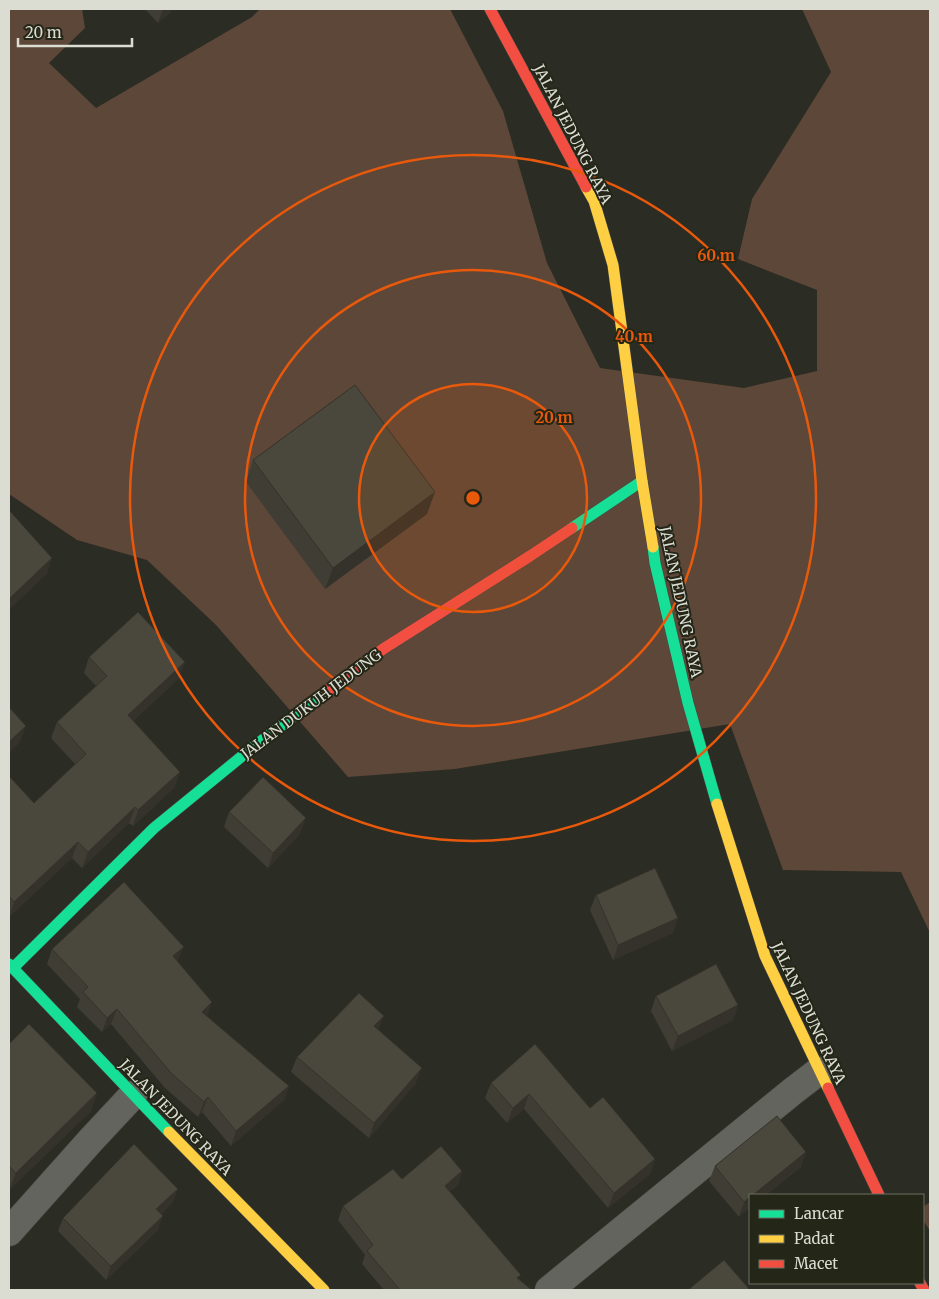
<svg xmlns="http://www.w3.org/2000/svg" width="939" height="1299" font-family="Merriweather,serif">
<rect width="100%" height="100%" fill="#2b2c24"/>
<g fill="#5d4738">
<polygon points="9,9 82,9 85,28 49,63 96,108 252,17 260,9 450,9 503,111 547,263 600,368 744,388 817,371 817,290 738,259 752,199 831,72 802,9 930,9 930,933 901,872 783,870 730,724 455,769 348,777 216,625 147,560 77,540 9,494"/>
<polygon points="930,1202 930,1231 923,1220 923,1207"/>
</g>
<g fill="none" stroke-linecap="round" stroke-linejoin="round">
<g stroke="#474841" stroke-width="29">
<g id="street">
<polyline points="9,1232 91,1140 133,1095"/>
<polyline points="549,1290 793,1091 819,1071"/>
</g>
</g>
<g stroke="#474841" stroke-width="12">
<g id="fast">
<polyline points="572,528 642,481"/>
<polyline points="653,547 655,563 688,703 717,804"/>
<polyline points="9,964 169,1132"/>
<polyline points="13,968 154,828 252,748 323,694"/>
</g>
</g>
<g stroke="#474841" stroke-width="12">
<g id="slow">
<polyline points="586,187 594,201 613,265 642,481 653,547"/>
<polyline points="717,804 765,956 828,1088"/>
<polyline points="169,1132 324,1290"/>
</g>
</g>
<g stroke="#474841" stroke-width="12">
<g id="jam">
<polyline points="490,9 586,187"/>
<polyline points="323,694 383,649 530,556 572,528"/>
<polyline points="828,1088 879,1195"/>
<polyline points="920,1283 924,1290"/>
</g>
</g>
<use href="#street" stroke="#63645e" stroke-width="28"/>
<use href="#fast" stroke="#16e098" stroke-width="11"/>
<use href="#slow" stroke="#ffcf43" stroke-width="11"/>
<use href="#jam" stroke="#f24e42" stroke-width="11"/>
</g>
<g fill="#403e34">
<polygon points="145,9 174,9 158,23"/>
<polygon points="253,460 427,514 325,589 246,482"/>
<polygon points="89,657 179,678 133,721 180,772 174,788 133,826 129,823 82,868 72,858 9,917 9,776 34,803 75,764 51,738 57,722 96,686 84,673"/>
<polygon points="229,812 300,834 268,868 224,827"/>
<polygon points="596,895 673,933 613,960 590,910"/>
<polygon points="52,949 178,961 178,962 207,1016 289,1086 284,1100 231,1146 202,1112 198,1117 165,1088 111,1024 102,1032 77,1007 80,999 47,964"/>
<polygon points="656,996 738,1005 733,1020 672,1051 651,1011"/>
<polygon points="378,1030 416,1083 369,1138 291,1072 297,1057"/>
<polygon points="9,1044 91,1111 9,1190"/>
<polygon points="491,1083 590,1108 655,1159 650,1174 608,1208 524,1109 507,1123 485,1098"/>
<polygon points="715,1166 801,1167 766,1195 750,1195 739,1217 709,1181"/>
<polygon points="462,1171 458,1185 450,1191 519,1279 532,1290 384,1290 362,1264 365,1255 338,1220 343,1206 402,1179"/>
<polygon points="173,1202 161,1214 158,1230 106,1280 58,1231 63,1218"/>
</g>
<g fill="#34322a">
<polygon points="163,9 174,9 158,23"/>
<polygon points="435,492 427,514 325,589 333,568"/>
<polygon points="52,558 47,574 9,610 9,599"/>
<polygon points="185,662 179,678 122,731 128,715"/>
<polygon points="26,726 20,742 9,753 9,742"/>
<polygon points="180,772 174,788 133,826 138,810"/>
<polygon points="135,807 129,823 82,868 88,852"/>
<polygon points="306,818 300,834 268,868 273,853"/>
<polygon points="78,842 72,858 9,917 14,902"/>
<polygon points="678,918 673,933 613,960 618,945"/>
<polygon points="184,947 178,961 168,971 173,956"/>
<polygon points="212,1002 207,1017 202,1012"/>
<polygon points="738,1005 733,1020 672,1051 678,1036"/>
<polygon points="117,1009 111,1024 102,1032 107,1018"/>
<polygon points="384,1016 378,1031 374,1026"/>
<polygon points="422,1068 416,1083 369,1138 374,1123"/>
<polygon points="289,1086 284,1100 231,1146 236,1131"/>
<polygon points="97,1093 91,1111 9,1190 16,1173"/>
<polygon points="529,1094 524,1109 507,1123 513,1108"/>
<polygon points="208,1097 202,1112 198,1117 204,1102"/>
<polygon points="806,1152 801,1167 766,1195 753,1195"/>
<polygon points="655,1159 650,1174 608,1208 614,1193"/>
<polygon points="462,1171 458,1185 440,1199 445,1186"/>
<polygon points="178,1189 173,1202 151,1223 156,1209"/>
<polygon points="750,1197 750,1208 739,1217 744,1202"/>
<polygon points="163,1216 158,1230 106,1280 111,1266"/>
</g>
<g fill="#4a483c" stroke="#34322a">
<polygon points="355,385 435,492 333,568 253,460"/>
<polygon points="9,510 52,558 9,599"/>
<polygon points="138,612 185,662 128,715 180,772 138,810 135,807 88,852 78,842 14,902 9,896 9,776 34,803 86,754 57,722 107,676 89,657"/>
<polygon points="9,707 26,726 9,742"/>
<polygon points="263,777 306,818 273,853 229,812"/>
<polygon points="655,868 678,918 618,945 596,895"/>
<polygon points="124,882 184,947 173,956 212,1002 202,1012 289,1086 236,1131 208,1097 204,1102 171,1073 117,1009 107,1018 83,992 88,987 52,949"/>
<polygon points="716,964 738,1005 678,1036 656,996"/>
<polygon points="359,993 384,1016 374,1026 422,1068 374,1123 297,1057"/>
<polygon points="29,1024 97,1093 16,1173 9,1166 9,1044"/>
<polygon points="535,1044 590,1108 603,1097 655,1159 614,1193 529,1094 513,1108 491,1083"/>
<polygon points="777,1116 806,1152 753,1195 750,1195 750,1197 744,1202 715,1166"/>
<polygon points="134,1144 178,1189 156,1209 163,1216 111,1266 63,1218"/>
<polygon points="441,1146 462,1171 445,1186 521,1275 517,1278 532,1290 400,1290 367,1251 373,1245 343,1206 393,1169 402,1179"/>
<polygon points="724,1260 750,1290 688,1290"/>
</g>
<circle cx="473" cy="498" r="114" fill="#e8590c" fill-opacity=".12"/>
<g fill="none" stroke="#e8590c" stroke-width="2.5">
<circle cx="473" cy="498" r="114"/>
<circle cx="473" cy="498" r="228"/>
<circle cx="473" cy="498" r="343"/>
</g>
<g text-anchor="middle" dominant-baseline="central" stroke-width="4" stroke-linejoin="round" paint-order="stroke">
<g font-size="15" fill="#dbddd3" stroke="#242617">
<text transform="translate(573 134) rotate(63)">JALAN JEDUNG RAYA</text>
<text transform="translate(681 602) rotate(78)">JALAN JEDUNG RAYA</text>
<text transform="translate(311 704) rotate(-37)">JALAN DUKUH JEDUNG</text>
<text transform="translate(809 1013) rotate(65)">JALAN JEDUNG RAYA</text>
<text transform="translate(176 1117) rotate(46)">JALAN JEDUNG RAYA</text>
</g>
</g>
<circle cx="473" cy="498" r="8" fill="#e8590c" stroke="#242617" stroke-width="2.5"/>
<g font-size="15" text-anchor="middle" font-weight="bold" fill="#e8590c" stroke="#242617" stroke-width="4" stroke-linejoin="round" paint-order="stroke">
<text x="716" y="261">60 m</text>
<text x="634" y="342">40 m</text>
<text x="554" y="423">20 m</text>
</g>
<rect width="939" height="1299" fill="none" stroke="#dbddd3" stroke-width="20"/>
<rect x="749" y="1194" width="175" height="90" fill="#242617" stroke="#6d6f62"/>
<rect x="759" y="1210" width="25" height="8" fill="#16e098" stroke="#6d6f62"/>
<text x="794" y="1219" font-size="15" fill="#dbddd3">Lancar</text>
<rect x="759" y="1235" width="25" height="8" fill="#ffcf43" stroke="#6d6f62"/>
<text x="794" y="1244" font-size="15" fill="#dbddd3">Padat</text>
<rect x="759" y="1260" width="25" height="8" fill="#f24e42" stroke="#6d6f62"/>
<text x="794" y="1269" font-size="15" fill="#dbddd3">Macet</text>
<path d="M18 38v8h114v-8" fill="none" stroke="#dbddd3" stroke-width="2.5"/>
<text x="25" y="38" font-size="15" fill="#dbddd3" stroke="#242617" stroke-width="4" paint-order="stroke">20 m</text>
</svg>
